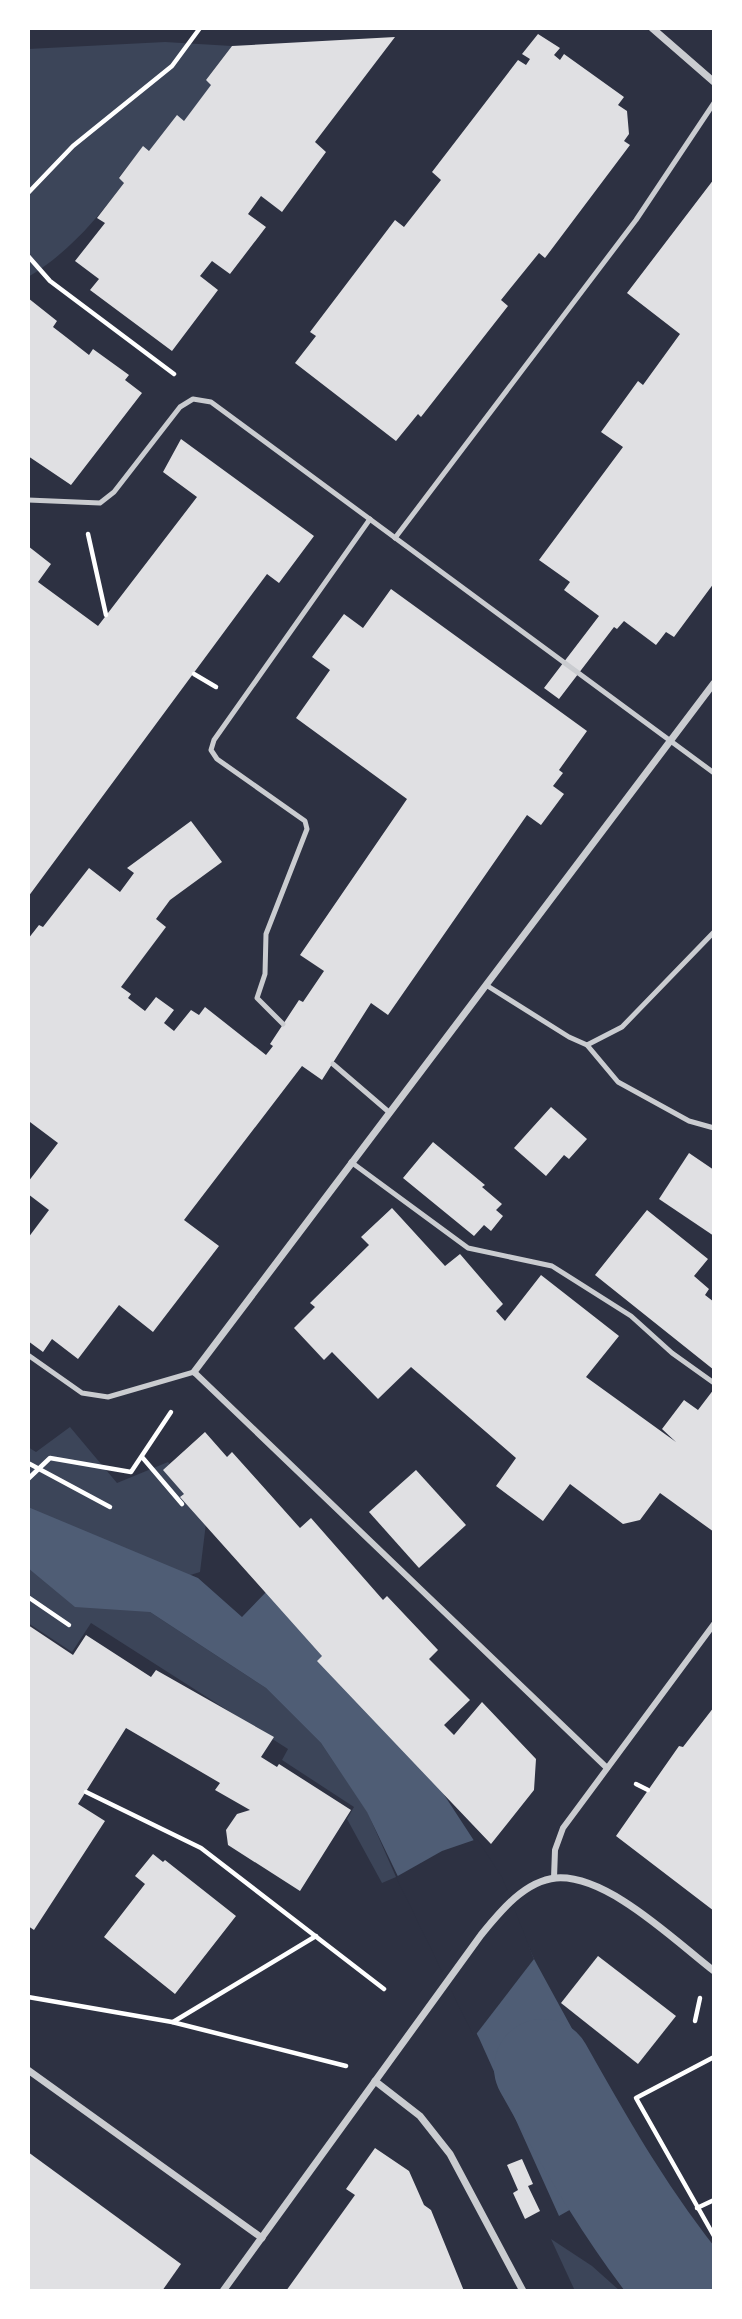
<svg xmlns="http://www.w3.org/2000/svg" width="742" height="2319" font-family="'PT Sans',sans-serif">
<rect width="100%" height="100%" fill="#2d3142"/>
<g fill="#3c4559">
<path d="M165 42 232 46 206 80 213 84 184 121 149 151 143 147 119 177 124 183C96 220 68 253 28 277V49Z"/>
<polygon points="70,1427 117,1483 168,1462 191,1488 207,1515 200,1572 145,1589 150,1612 266,1688 321,1743 367,1811 396,1877 382,1883 347,1819 354,1807 282,1760 288,1749 91,1623 72,1652 28,1623 28,1447 36,1452"/>
<polygon points="551,2239 592,2266 620,2291 575,2291"/>
</g>
<g fill="#4f5d75">
<polygon points="28,1507 198,1578 242,1617 270,1588 424,1764 499,1879 534,1959 647,2166 559,2216 479,2038 441,1966 367,1812 321,1743 266,1688 150,1612 75,1607 28,1568"/>
<polygon points="658,2190 702,2259 699,2263 714,2291 647,2291 591,2226"/>
</g>
<polygon fill="#2d3142" points="477,1839 502,1877 534,1959 474,2037 396,1877 442,1851"/>
<g fill="none" stroke-linecap="round" stroke-linejoin="round">
<path stroke="#4f5d75" stroke-width="98" d="M543 2068C588 2148 629 2220 687 2291"/>
</g>
<g fill="#e0e0e3">
<polygon points="538,34 560,48 554,55 560,60 564,54 624,97 618,105 627,111 629,134 624,141 630,145 545,258 539,253 501,300 508,306 421,417 418,414 396,441 295,363 316,336 310,332 395,220 404,227 441,180 432,172 518,60 526,65 530,59 522,54"/>
<polygon points="395,37 315,142 326,152 282,212 261,196 248,214 266,227 230,274 212,261 200,276 218,290 172,351 90,290 99,279 75,261 105,223 97,218 124,183 119,178 143,146 149,151 177,115 184,121 211,85 206,80 232,46"/>
<polygon points="714,179 714,583 674,637 666,632 656,645 624,621 617,629 614,627 559,699 544,688 599,616 564,590 570,582 539,560 623,447 601,432 638,381 643,385 680,334 627,293"/>
<polygon points="28,298 57,321 53,327 66,337 89,355 93,349 129,375 125,380 142,393 71,485 28,456"/>
<polygon points="181,439 314,536 279,583 267,574 28,897 28,546 51,564 38,582 98,626 197,497 163,472"/>
<polygon points="391,589 587,731 559,770 563,773 553,786 564,794 541,825 527,815 388,1015 371,1003 322,1080 302,1066 184,1220 219,1246 153,1332 119,1305 78,1359 52,1339 43,1352 28,1341 28,1238 49,1210 28,1194 28,1182 58,1143 30,1122 28,1124 28,939 39,925 43,927 89,868 120,892 134,873 127,868 191,821 222,862 170,900 156,919 166,927 121,987 131,994 128,998 145,1011 156,997 174,1010 164,1023 174,1031 191,1010 199,1015 205,1007 266,1055 273,1046 270,1044 299,1000 303,1002 324,971 300,955 407,799 296,718 330,670 312,657 344,614 363,628"/>
<polygon points="551,1107 587,1139 569,1159 564,1155 546,1176 514,1148"/>
<polygon points="433,1142 485,1185 482,1187 502,1204 496,1210 503,1216 491,1231 484,1225 474,1236 403,1178"/>
<polygon points="689,1153 714,1170 714,1236 659,1199"/>
<polygon points="392,1208 445,1266 460,1254 503,1304 496,1311 505,1321 541,1275 619,1336 586,1377 676,1442 662,1429 684,1400 698,1410 714,1389 714,1532 660,1493 640,1520 623,1524 570,1484 543,1521 496,1486 516,1458 411,1367 378,1399 332,1352 324,1360 294,1328 315,1307 310,1303 369,1245 361,1237"/>
<polygon points="647,1210 708,1259 694,1276 709,1289 705,1295 714,1302 714,1370 595,1275"/>
<polygon points="205,1432 227,1457 232,1452 300,1528 311,1518 383,1600 387,1596 438,1650 429,1659 470,1700 444,1725 454,1735 482,1702 536,1759 534,1790 491,1844 317,1661 322,1656 180,1497 184,1494 163,1470"/>
<polygon points="416,1470 466,1525 419,1568 369,1512"/>
<polygon points="28,1625 73,1655 86,1635 151,1677 156,1670 274,1737 261,1757 277,1767 279,1764 351,1810 300,1891 228,1845 226,1830 237,1814 250,1810 215,1790 220,1783 126,1728 78,1804 105,1821 34,1930 28,1926"/>
<polygon points="714,1707 714,1911 616,1836 679,1746 683,1747"/>
<polygon points="153,1854 163,1862 165,1860 236,1916 175,1994 104,1937 145,1884 135,1876"/>
<polygon points="598,1956 676,2016 638,2064 561,2003"/>
<polygon points="375,2148 409,2171 424,2205 431,2210 464,2291 286,2291 355,2195 346,2189"/>
<polygon points="28,2152 181,2264 162,2291 28,2291"/>
<polygon points="522,2159 533,2184 528,2186 540,2211 525,2219 513,2193 518,2190 507,2165"/>
</g>
<g fill="none" stroke-linecap="round" stroke-linejoin="round">
<g stroke="#fff" stroke-width="4.5">
<polyline points="28,193 73,146 172,66 200,28"/>
<polyline points="28,256 50,281 174,374"/>
<polyline points="88,534 106,615"/>
<polyline points="194,674 216,687"/>
<polyline points="142,1457 182,1504"/>
<polyline points="28,1463 110,1507"/>
<polyline points="28,1479 50,1458 131,1472 171,1412"/>
<polyline points="28,1597 69,1625"/>
<polyline points="636,1784 648,1790"/>
<polyline points="86,1792 201,1848 384,1989"/>
<polyline points="28,1997 172,2022 346,2066"/>
<polyline points="695,2021 700,1998"/>
<polyline points="173,2022 316,1936"/>
<polyline points="714,2057 636,2098 714,2236"/>
<polyline points="697,2208 714,2200"/>
</g>
<g stroke="#caccd0" stroke-width="5">
<polyline points="28,500 100,503 114,492 180,407 193,399 211,402 714,773"/>
<polyline points="395,538 636,220 714,103"/>
<polyline points="486,985 569,1037 587,1045 622,1027 714,932"/>
<polyline points="283,1024 257,998 265,974 266,934 307,829 305,821 217,759 211,750 214,740 370,519"/>
<polyline points="587,1045 618,1082 689,1121 714,1128"/>
<polyline points="333,1064 390,1113"/>
<polyline points="351,1162 468,1248 552,1266 631,1316 672,1353 714,1383"/>
<polyline points="28,1355 82,1393 108,1397 194,1372"/>
</g>
<g stroke="#caccd0" stroke-width="6">
<polyline points="194,1372 607,1768"/>
<polyline points="554,1878 555,1850 563,1828 714,1624"/>
</g>
<g stroke="#caccd0" stroke-width="7">
<polyline points="652,28 714,82"/>
<polyline points="194,1372 714,683"/>
<polyline points="28,2070 262,2238"/>
<polyline points="375,2081 420,2116 450,2154 523,2291"/>
<path d="M223 2291 481 1935C499 1913 524 1881 556 1878 607 1874 675 1941 714 1971"/>
</g>
</g>
<rect width="742" height="2319" fill="none" stroke="#ffffff" stroke-width="60"/>
</svg>
